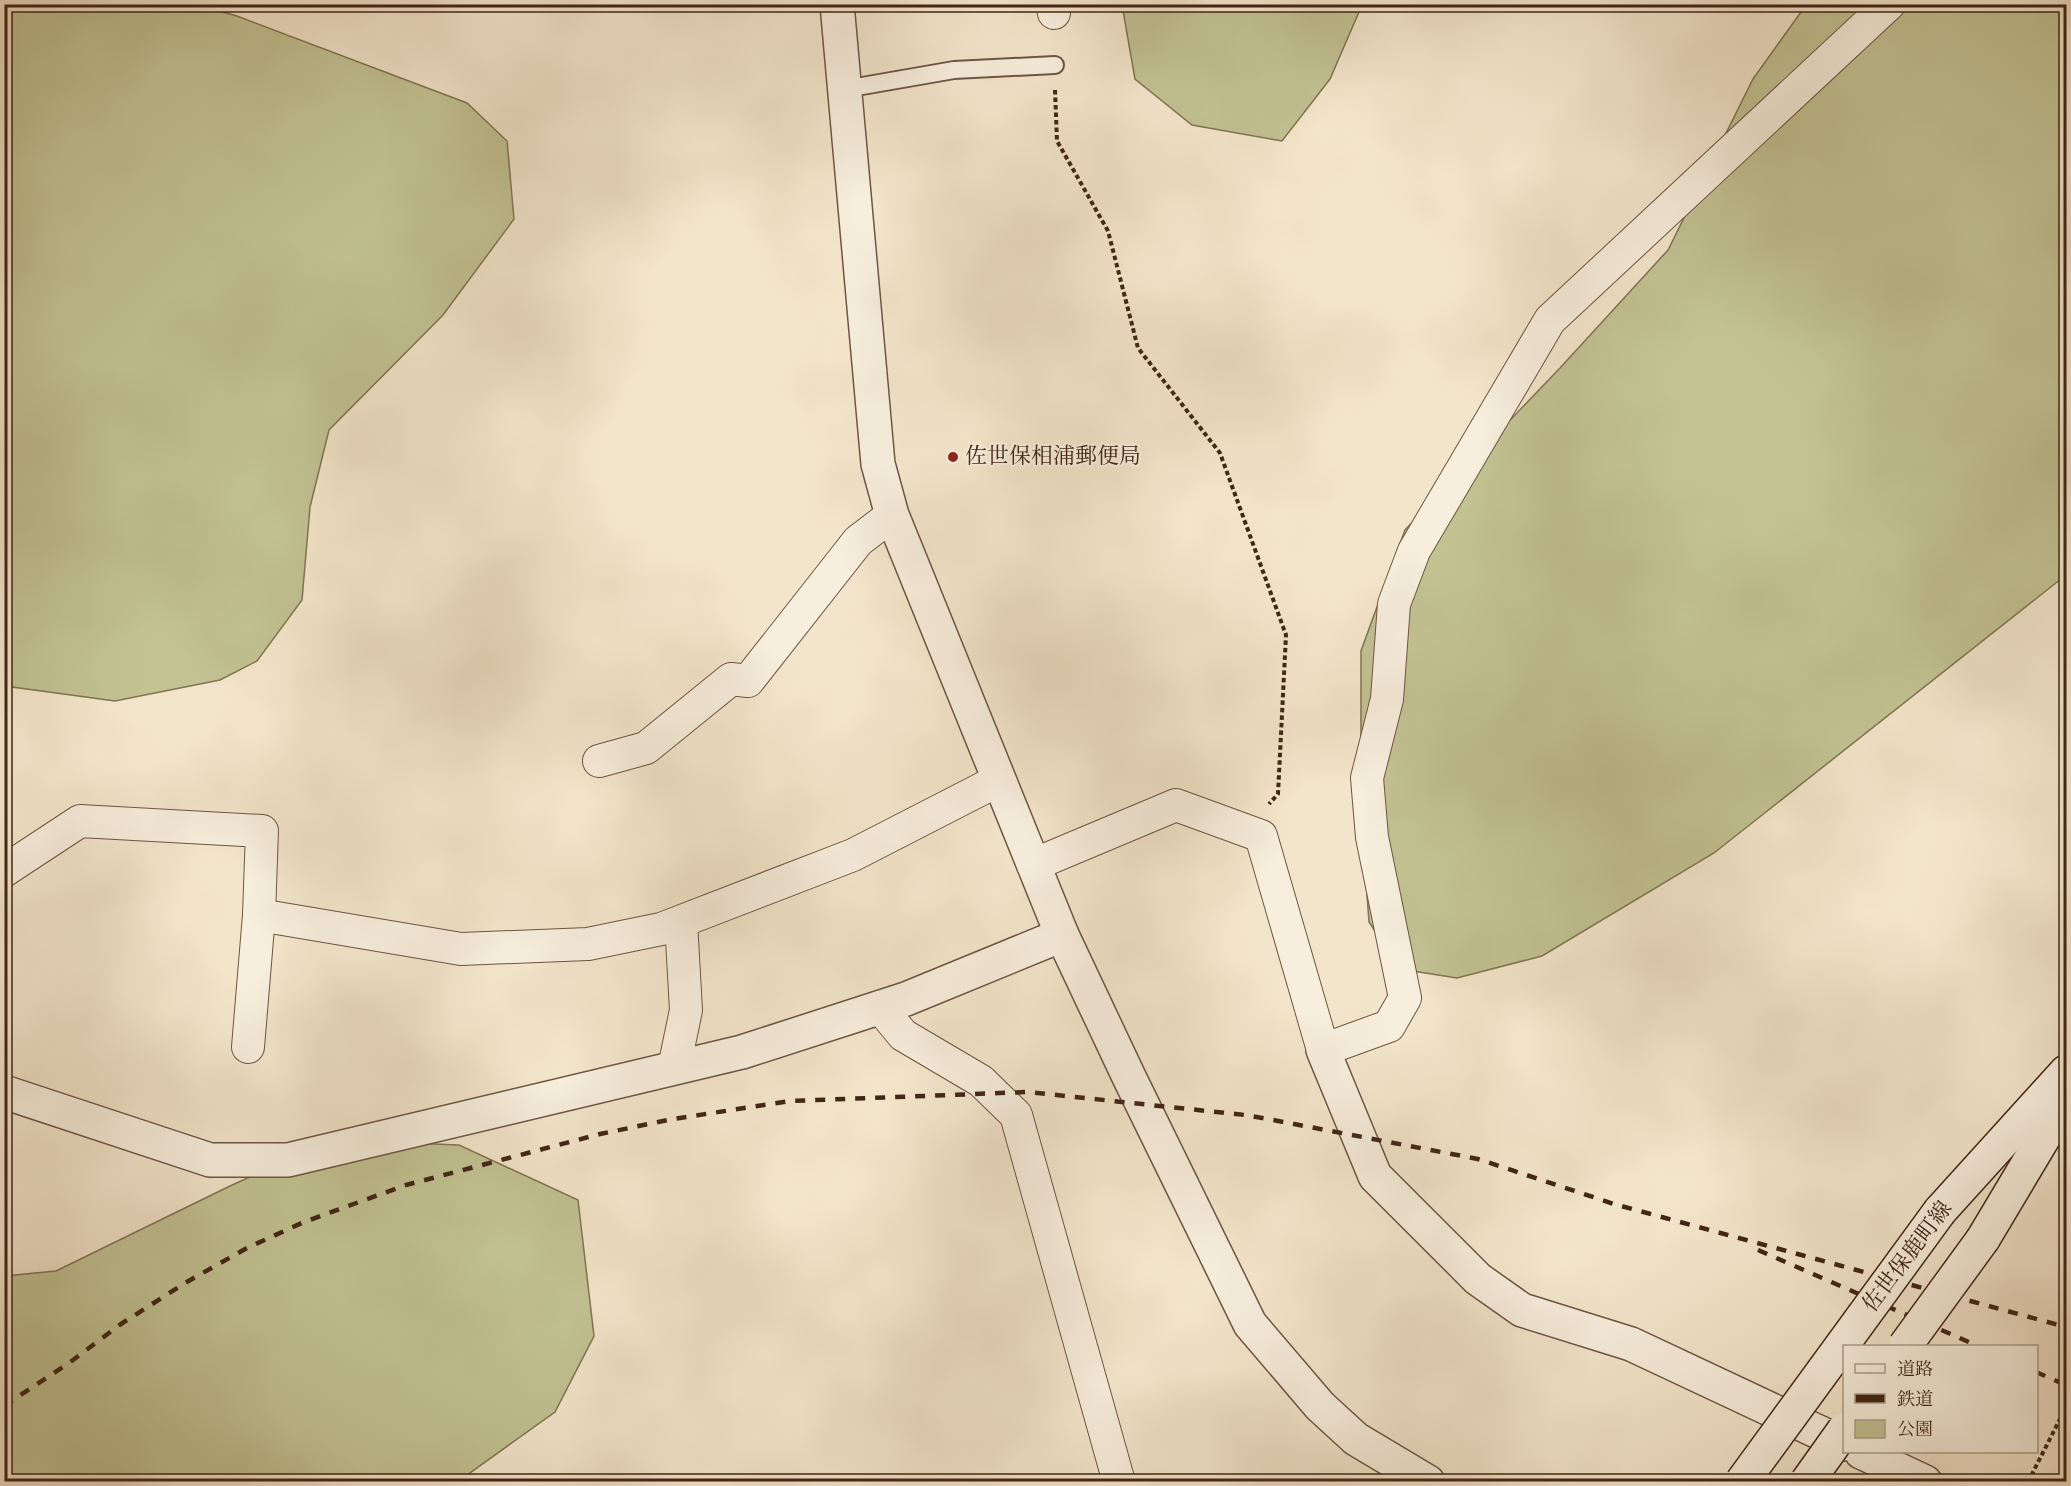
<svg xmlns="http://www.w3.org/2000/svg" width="2071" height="1486" font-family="'Old Standard TT','Noto Serif JP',serif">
<rect width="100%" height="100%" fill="#f3e5cb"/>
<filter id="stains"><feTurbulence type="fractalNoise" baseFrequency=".00333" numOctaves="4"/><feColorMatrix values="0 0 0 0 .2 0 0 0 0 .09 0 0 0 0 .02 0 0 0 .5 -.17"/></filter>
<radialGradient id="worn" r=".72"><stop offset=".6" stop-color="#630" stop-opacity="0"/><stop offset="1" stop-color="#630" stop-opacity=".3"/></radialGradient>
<g fill="#c2c293" stroke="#827454" stroke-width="1.5">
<polygon points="5,4 197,5 237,16 467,103 507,141 514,219 443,315 329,430 310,507 302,600 257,661 220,680 115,701 5,686"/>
<polygon points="1122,5 1122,4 1362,5 1330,79 1282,141 1192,125 1135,79"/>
<polygon points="1806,5 2066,5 2066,575 1714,853 1542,956 1457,978 1400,969 1369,922 1361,813 1361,651 1405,530 1560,368 1668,250 1753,79"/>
<polygon points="331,1140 459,1145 578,1200 594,1336 555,1412 460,1480 454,1482 5,1482 5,1276 56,1271 230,1186"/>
</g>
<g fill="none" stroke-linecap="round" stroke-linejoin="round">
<g stroke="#6e5543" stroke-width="20">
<polyline id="service" points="845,89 954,70 1055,65"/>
</g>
<g stroke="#6e5543" stroke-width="34">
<g id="minor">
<polyline points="1052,4 1054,13"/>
<polyline points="599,761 646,748 731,679 748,681 858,541 892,515"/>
<polyline points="1033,865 1176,805 1261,836 1323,1050 1389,1026 1405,998 1372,837 1367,778 1387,699 1394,604 1414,551 1550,320 1889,4"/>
<polyline points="4,871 80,821 262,831 259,915 461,949 588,944 661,929 853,855 999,780"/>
<polyline points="880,1007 903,1035 981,1081 1016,1115 1119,1482"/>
<polyline points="248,1047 259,915"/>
<polyline points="674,1068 686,1010 681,922"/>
</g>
</g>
<g stroke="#6e5543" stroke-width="36">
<g id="tertiary">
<polyline points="837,4 878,464 892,515 1062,935 1129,1077 1250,1324 1320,1406 1356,1439 1428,1482"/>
<polyline points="1323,1050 1375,1176 1478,1279 1522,1310 1631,1344 1844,1444"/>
<polyline points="4,1092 210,1160 288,1160 742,1052 906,999 1062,935"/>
<polyline points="1861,1452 1925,1482"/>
</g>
</g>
<g stroke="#412516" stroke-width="36">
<g id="secondary">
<polyline points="1940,1211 2066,1072"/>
<polyline points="1983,1239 2066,1100"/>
</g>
</g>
<g stroke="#412516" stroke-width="4" stroke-dasharray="4.5 3" stroke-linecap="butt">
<polyline points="1055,90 1057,141 1108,231 1138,348 1220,453 1286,635 1278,794 1269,804"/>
<polyline points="2028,1482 2060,1419"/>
</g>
<use href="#service" stroke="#f7eedd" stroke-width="16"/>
<use href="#minor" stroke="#f7eedd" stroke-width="32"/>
<use href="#tertiary" stroke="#f7eedd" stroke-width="33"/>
<use href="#secondary" stroke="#f7eedd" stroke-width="33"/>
<g stroke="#412516" stroke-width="4.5" stroke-dasharray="10 10" stroke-linecap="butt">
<polyline points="1758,1250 1978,1346"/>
<polyline points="2036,1372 2066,1385"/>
<polyline points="4,1406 69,1363 121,1324 185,1283 247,1248 304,1222 406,1185 600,1134 673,1119 790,1101 1028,1092 1245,1115 1273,1120 1478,1159 1614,1204 2066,1327"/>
</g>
<g stroke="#412516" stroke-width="36" stroke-linecap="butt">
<g id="secondary-bridge">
<polyline points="1905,1346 1983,1239"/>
<polyline points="1742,1482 1940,1211"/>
<polyline points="1807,1482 1844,1430"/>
</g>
</g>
<use href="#secondary-bridge" stroke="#f7eedd" stroke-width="33"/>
</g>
<circle fill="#8f2418" stroke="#f7eedd" stroke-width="2" cx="953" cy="457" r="6"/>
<g text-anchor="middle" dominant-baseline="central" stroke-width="4.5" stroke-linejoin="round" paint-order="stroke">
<g font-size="22" fill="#412516" stroke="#f7eedd" text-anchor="start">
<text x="965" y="457">佐世保相浦郵便局</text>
</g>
<g font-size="22" fill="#412516" stroke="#f7eedd">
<text transform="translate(1908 1257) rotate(-53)">佐世保鹿町線</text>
</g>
</g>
<rect width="2071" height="1486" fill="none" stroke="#f3e5cb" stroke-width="24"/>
<rect x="6" y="6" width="2059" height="1474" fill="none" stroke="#412516" stroke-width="3"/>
<rect x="12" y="12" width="2047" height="1462" fill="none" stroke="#412516" stroke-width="1.5"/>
<rect x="1843" y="1345" width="195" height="108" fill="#f7eedd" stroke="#ae9e8d" stroke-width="1.5"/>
<rect x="1855" y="1364" width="30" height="9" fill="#f7eedd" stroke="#ae9e8d" stroke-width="1.5"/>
<text x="1897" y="1375" font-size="18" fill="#412516">道路</text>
<rect x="1855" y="1394" width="30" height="9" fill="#412516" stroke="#ae9e8d" stroke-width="1.5"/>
<text x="1897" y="1405" font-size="18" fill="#412516">鉄道</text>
<rect x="1855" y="1420" width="30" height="18" fill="#c2c293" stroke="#ae9e8d" stroke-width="1.5"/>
<text x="1897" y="1435" font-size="18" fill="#412516">公園</text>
<rect width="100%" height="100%" filter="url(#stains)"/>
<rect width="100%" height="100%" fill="url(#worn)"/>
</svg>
